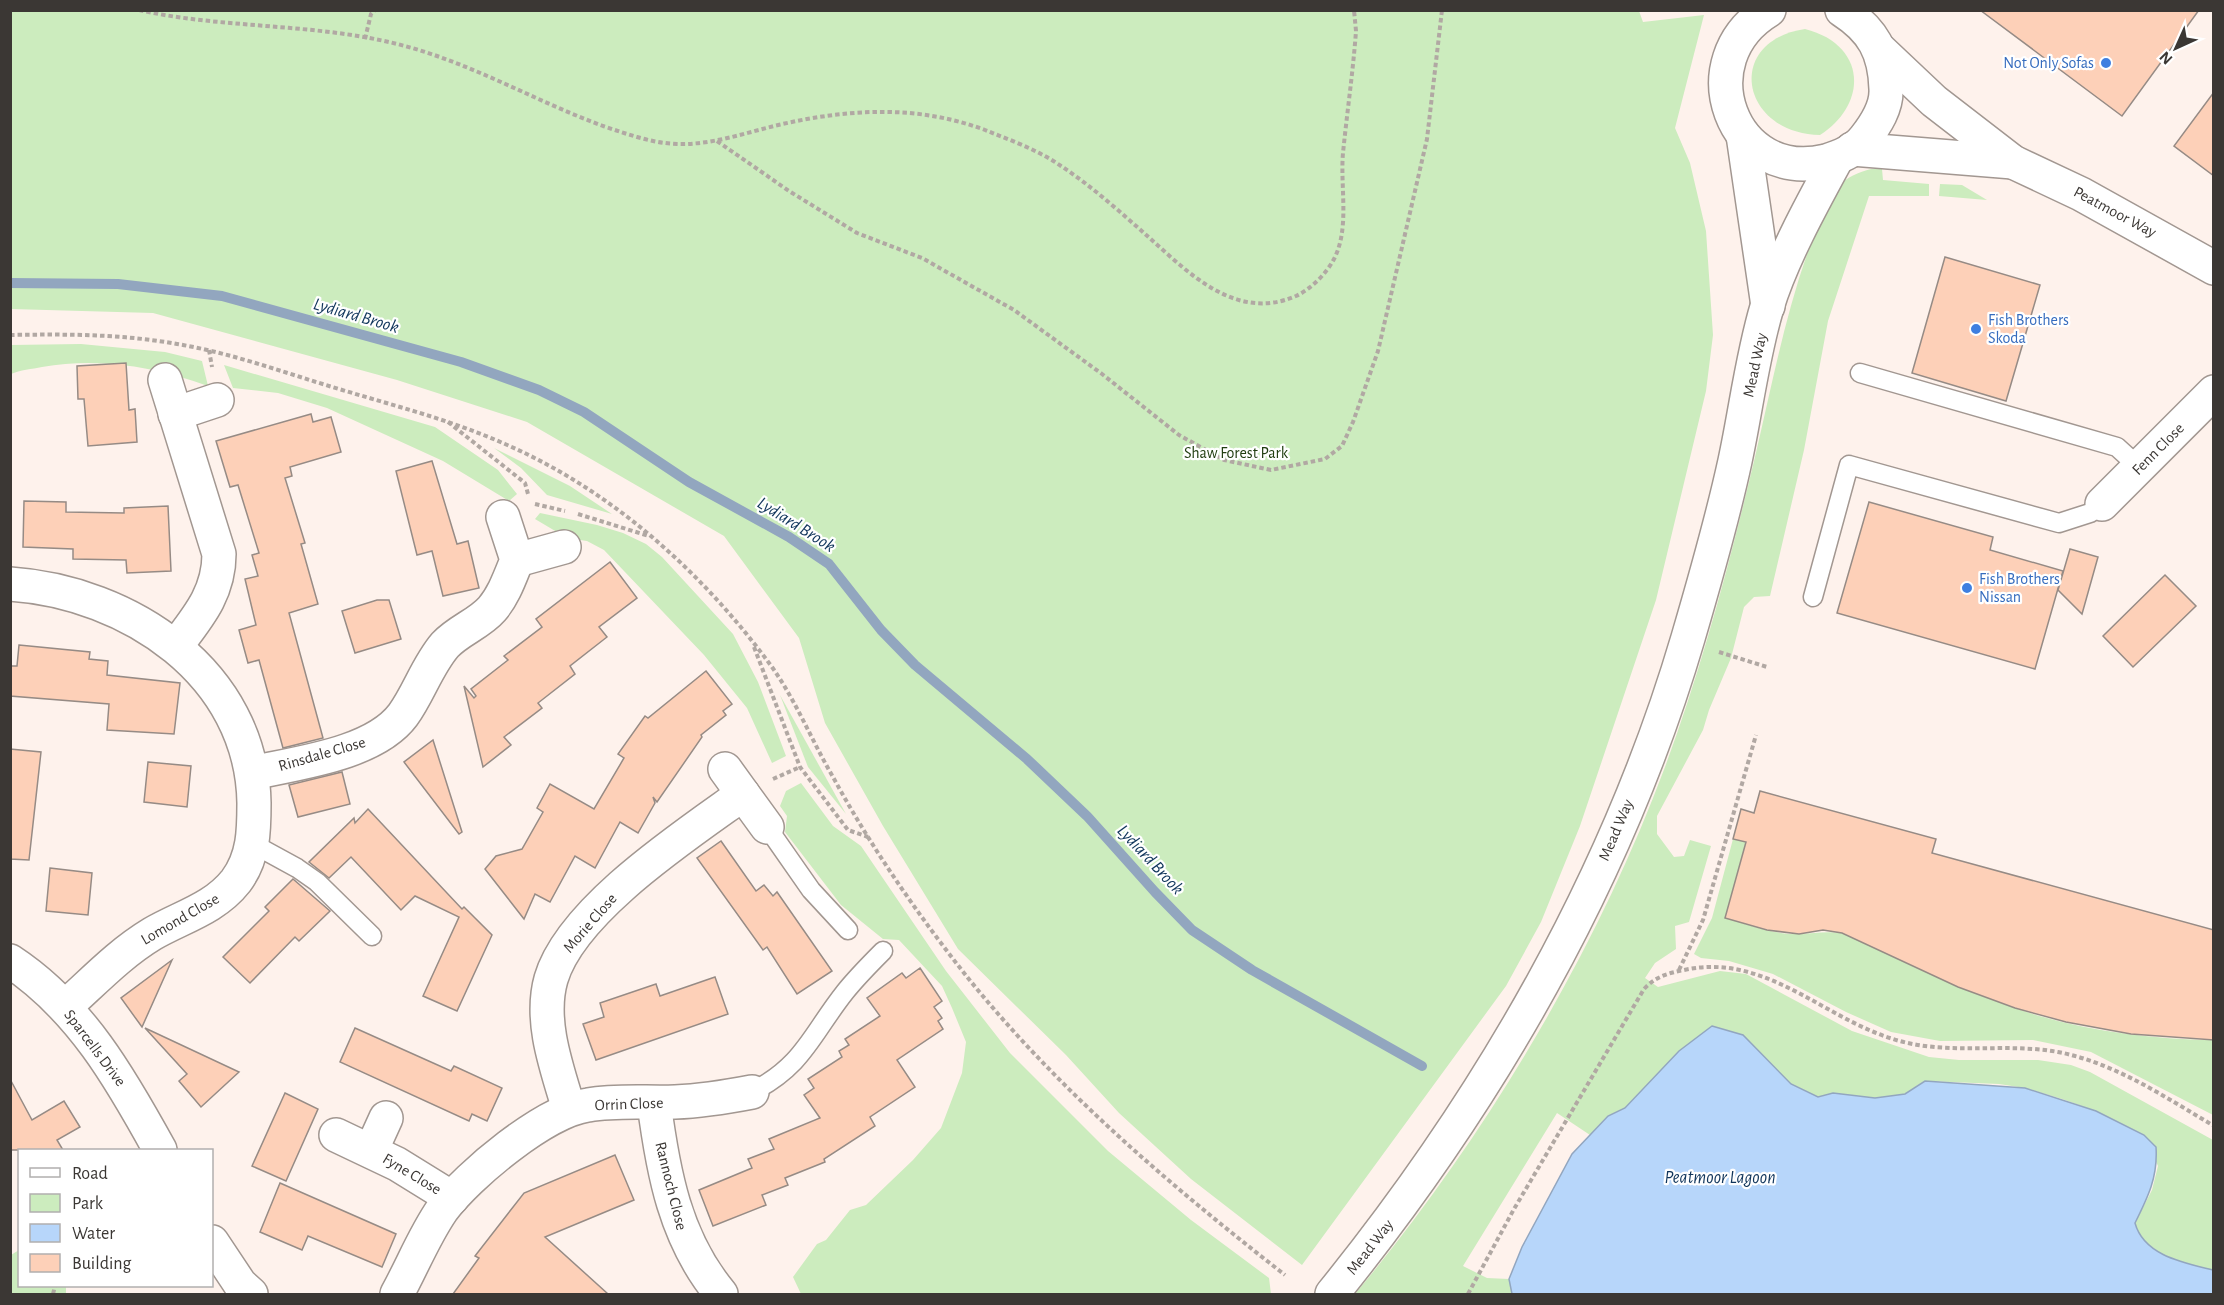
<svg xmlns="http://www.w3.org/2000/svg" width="2224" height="1305" font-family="'Alegreya Sans',sans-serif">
<rect width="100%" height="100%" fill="#fef2ec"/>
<g fill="#ccecbe">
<polygon points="1639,11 1643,22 1704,15 1675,128 1690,163 1706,231 1713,335 1706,391 1656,600 1580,826 1541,922 1506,986 1302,1265 1191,1179 1119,1113 1066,1055 958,949 883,826 825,723 799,638 724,536 527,422 397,380 153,313 11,309 11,11"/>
<path d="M1805 29C1865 44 1870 102 1820 135 1740 133 1724 41 1805 29Z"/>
<path d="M1871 169H1882L1883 180 1929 184V196H1869L1828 321 1804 450 1770 596 1754 597 1744 607 1731 658 1709 710 1703 730 1657 816V834L1674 857 1684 856 1690 840 1711 846 1689 922 1675 926 1676 949 1655 963 1645 978 1658 987 1720 971 1746 974 1852 1031 1929 1057 1959 1060H2038L2071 1065 2090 1072 2213 1140V1270C2184 1263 2144 1256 2135 1223L2152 1190 2158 1166 2144 1135 2096 1111 2062 1099 2025 1088 1999 1084 1925 1081 1905 1094 1875 1098 1833 1093 1818 1097 1791 1084 1743 1035 1679 1051 1625 1108 1608 1116 1590 1135 1557 1113 1463 1266 1487 1278 1509 1279 1512 1294H1355C1483 1141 1595 955 1665 767 1702 667 1730 562 1755 457 1772 385 1785 314 1811 243 1818 224 1824 203 1838 187 1846 177 1859 172 1871 169Z"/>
<polygon points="1940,184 1962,185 1987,200 1939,196"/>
<path d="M81 344 165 352 202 361 208 386C155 367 100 357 42 367 32 369 20 370 11 374L10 345Z"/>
<polygon points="224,365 435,427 498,470 517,494 509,501 443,461 327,408 278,393 233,388"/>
<polygon points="494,448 570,486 612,514 547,495 521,468"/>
<polygon points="540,513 597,525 623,533 646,544 662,557 733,634 758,682 786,756 772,763 747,708 704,655 604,550 587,541 567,538 535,519"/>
<polygon points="780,695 846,814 808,767"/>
<polygon points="801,783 833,826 861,846 946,971 1010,1053 1108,1151 1191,1220 1269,1278 1271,1294 801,1294 793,1277 817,1244 826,1240 850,1210 866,1205 913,1160 941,1128 962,1073 966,1042 952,1008 942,986 899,940 883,939 841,905 785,832 787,816 780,806 786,791"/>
<path d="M1733 839 1746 842 1726 918C1749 925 1775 935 1799 934 1815 933 1826 931 1842 933 1899 958 1956 986 2015 1008 2077 1030 2147 1039 2213 1040V1115L2091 1052 2033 1040 1940 1041 1891 1032 1846 1012 1773 974 1729 961 1701 958 1694 954 1712 918Z"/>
<polygon points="19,1250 20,1286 66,1286 66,1294 11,1294 11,1255"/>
</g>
<path fill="#b7d6fa" stroke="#92a6bf" stroke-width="1.5" d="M1712 1026 1743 1035 1791 1084 1818 1097 1833 1093 1875 1098 1905 1094 1925 1081 2025 1088 2096 1111 2144 1135 2156 1147C2158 1177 2148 1197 2135 1223 2144 1256 2185 1263 2213 1270V1294H1512L1509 1279 1522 1247 1572 1154 1608 1116 1625 1108 1679 1051Z"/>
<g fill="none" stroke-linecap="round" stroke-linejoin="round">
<polyline stroke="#92a6bf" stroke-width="10" points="10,283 118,284 222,296 461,362 539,390 584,412 689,482 789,537 829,564 881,630 915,665 1027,759 1087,816 1155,892 1192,930 1252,970 1422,1066"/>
</g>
<g fill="#fdd0b8" stroke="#968b85" stroke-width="1.5">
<polygon points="1980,10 2199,10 2122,116"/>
<polygon points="2214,92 2214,176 2174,146"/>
<polygon points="1945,257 2040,285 2006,401 1912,373"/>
<polygon points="126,363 129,410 135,409 137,442 88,446 84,399 78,399 77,366"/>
<polygon points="311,414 313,422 331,417 341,452 290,467 292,476 285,478 305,543 301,544 318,604 289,613 323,738 283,748 259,660 248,663 239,630 256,625 245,579 258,576 252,555 259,553 238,485 230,487 216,441"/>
<polygon points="432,461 457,544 468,541 479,588 443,596 432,551 417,555 396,471"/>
<polygon points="24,501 66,502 66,512 124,513 124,508 168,506 171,571 127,573 126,560 73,559 73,549 23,547"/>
<polygon points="1869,502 1993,537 1990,550 2063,571 2035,669 1837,613"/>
<polygon points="2070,549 2098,557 2082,614 2058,590"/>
<polygon points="610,562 637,598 599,627 607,637 570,666 575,674 538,703 542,708 504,737 511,745 483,767 464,686 474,698 476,696 471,689 508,660 504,656 542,627 536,619"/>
<polygon points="2165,575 2196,606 2133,667 2103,636"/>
<polygon points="377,600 389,600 401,639 355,653 342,611"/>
<polygon points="19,645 90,652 89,659 108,661 107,675 180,683 174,734 107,730 109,704 10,696 10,666 17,666"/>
<polygon points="706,671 732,704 723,711 726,715 701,735 702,737 657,802 653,797 655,803 638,833 620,822 595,868 575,856 550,902 535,894 524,919 485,869 496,856 522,849 543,812 537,808 550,784 594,809 624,758 618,754 645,716 648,718"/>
<polygon points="433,740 462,832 459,834 404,762"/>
<polygon points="10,749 41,752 29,860 10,859"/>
<polygon points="148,762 191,766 187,807 144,802"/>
<polygon points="342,772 350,804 298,817 289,785"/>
<polygon points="1760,791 1936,839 1932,853 2214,930 2214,1040 2131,1034 2066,1022 2015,1008 1958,987 1842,933 1823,930 1799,934 1767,930 1725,918 1746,842 1733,839 1741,809 1754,813"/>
<polygon points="368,809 462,909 464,907 492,935 457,1011 423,996 459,917 415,896 401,910 351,857 329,878 309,862 354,818 355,823"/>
<polygon points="721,841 756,891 764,885 773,896 777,892 832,971 797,994 767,947 763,950 697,858"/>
<polygon points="50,868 92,873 88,915 46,911"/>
<polygon points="293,879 330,911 299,941 295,937 250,983 223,957 269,911 265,907"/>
<polygon points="172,960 142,1027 121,998"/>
<polygon points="920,968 942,1001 934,1007 942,1018 938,1021 943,1029 897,1060 915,1087 870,1117 875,1126 824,1159 825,1162 785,1178 788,1185 762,1195 766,1205 713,1226 699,1190 752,1168 748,1159 774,1149 769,1139 820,1118 804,1095 814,1088 808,1079 842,1057 839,1051 849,1045 845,1039 880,1016 867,998 902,973 906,978"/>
<polygon points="715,977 728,1014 596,1060 583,1024 604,1017 600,1003 656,984 660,996"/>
<polygon points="145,1028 239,1072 201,1107 179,1081 187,1074"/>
<polygon points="355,1028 451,1071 454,1066 502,1088 487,1121 472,1114 469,1121 340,1062"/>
<polygon points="10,1079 32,1120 64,1101 80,1127 57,1140 63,1150 10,1150"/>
<polygon points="285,1093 318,1109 286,1181 252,1166"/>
<polygon points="615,1155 634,1200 545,1237 608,1294 453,1294 479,1258 475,1256 524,1193"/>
<polygon points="280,1183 396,1234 382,1267 308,1236 302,1250 260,1232"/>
</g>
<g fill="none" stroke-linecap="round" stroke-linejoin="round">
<g stroke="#a29791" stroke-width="21">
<g id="service">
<polyline points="1860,373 2117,447 2140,468"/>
<polyline points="1813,597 1849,465 2059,523 2090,513 2102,504"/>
<polyline points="767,827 811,890 848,930"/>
<polyline points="253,844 297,868 317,882 372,936"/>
<path d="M752 1092C804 1065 811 1035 845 992 857 977 870 964 883 951"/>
</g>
</g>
<g stroke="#a29791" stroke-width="36">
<g id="minor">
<path d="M165 380 219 554C219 593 198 617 176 646"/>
<polyline points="175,414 217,400"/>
<polyline points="2102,504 2214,392"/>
<polyline points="517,560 564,547"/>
<path d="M10 584C129 592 252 673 254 803 254 830 254 857 236 881 214 909 181 917 152 934 119 954 93 982 65 1007"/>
<path d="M252 773C297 763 374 754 403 715 419 693 427 666 445 645 459 630 479 624 492 609 504 595 510 577 517 560L503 517"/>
<polyline points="743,794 767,827"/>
<path d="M10 961C80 1007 121 1079 160 1150"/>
<path d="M654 1103C663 1172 675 1239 721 1294"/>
<path d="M569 1109C557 1069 539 1021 551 979 571 910 686 835 743 794L725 769"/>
<polyline points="336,1135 397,1164 452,1198"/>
<polyline points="371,1151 386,1118"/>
<polyline points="212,1242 240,1284 251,1294"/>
<path d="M397 1294C412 1267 424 1236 442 1210 468 1175 545 1111 588 1105 617 1100 646 1103 675 1102 701 1101 726 1097 752 1092"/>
</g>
</g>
<g stroke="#a29791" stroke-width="36">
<g id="secondary">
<path d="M1769 10C1686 60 1732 184 1826 161 1840 157 1856 150 1865 138 1876 124 1887 107 1886 89 1885 52 1873 30 1842 10"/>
<polyline points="1880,50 1934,101 2013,162 2081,194 2214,268"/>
<polyline points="1743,135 1768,306"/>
<polyline points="1852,149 2013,162"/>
<path d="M1332 1294C1489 1100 1617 879 1688 638 1705 580 1722 521 1735 461 1746 410 1752 357 1767 307 1781 260 1813 202 1837 158"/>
</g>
</g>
<g stroke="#b1a8a3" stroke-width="4" stroke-dasharray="4.5 3" stroke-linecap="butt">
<path d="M139 10C228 30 323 22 412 48 478 67 538 102 603 126 627 134 651 143 677 144 710 145 742 134 774 126 845 109 916 104 985 130 1010 140 1038 150 1061 166 1090 185 1118 210 1144 233 1186 270 1234 323 1296 296 1311 289 1326 274 1334 259 1350 228 1340 187 1343 153 1347 113 1353 72 1356 31L1354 10"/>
<polyline points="365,39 371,14 375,10"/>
<polyline points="717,141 789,191 857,233 922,258 1014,310 1102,374 1179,435 1224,460 1271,470 1325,459 1342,446 1353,422 1378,351 1427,139 1442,10"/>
<path d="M10 335C67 334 122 334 177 344 232 353 285 373 339 389 395 406 451 420 505 444 613 491 703 573 772 667 796 701 812 741 833 777 871 847 918 915 968 978 1060 1092 1171 1186 1285 1275"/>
<polyline points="209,350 212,367"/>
<polyline points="448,422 525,483 528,494"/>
<polyline points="535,504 565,511"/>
<polyline points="578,514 649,536"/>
<polyline points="754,647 800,767 848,830 868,837"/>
<polyline points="1719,652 1767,667"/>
<polyline points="773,779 800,767"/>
<polyline points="1679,970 1703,920 1756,735"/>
<polyline points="53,1294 55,1286"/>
<path d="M1468 1294 1514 1209 1644 989C1655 977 1668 973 1684 970 1770 951 1829 1026 1908 1043 1957 1054 2009 1043 2058 1052 2115 1063 2165 1097 2214 1126"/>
</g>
<use href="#service" stroke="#fff" stroke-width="18"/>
<use href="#minor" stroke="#fff" stroke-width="33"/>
<use href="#secondary" stroke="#fff" stroke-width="33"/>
</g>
<g fill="#3f7fe0" stroke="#fff" stroke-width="2">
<circle cx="2106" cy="63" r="6"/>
<circle cx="1976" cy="329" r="6"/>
<circle cx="1967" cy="588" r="6"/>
</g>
<g text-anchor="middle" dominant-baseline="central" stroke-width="4.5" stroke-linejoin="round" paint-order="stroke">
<g font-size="16" fill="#366cbe" stroke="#fff" text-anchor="start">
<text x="2094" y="63" text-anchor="end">Not Only Sofas</text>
<text x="1988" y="320">Fish Brothers<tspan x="1988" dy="18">Skoda</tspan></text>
<text x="1979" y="579">Fish Brothers<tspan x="1979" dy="18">Nissan</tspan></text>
</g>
<g font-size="16" fill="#3b3734" stroke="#fff">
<text transform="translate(2115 212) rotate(28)">Peatmoor Way</text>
<text transform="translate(1755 365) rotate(-78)">Mead Way</text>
<text transform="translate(2158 449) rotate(-45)">Fenn Close</text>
<text transform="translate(322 754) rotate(-16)">Rinsdale Close</text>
<text transform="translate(1616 830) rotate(-67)">Mead Way</text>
<text transform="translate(180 919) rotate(-30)">Lomond Close</text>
<text transform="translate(590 923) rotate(-49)">Morie Close</text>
<text transform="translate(95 1048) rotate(53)">Sparcells Drive</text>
<text transform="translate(629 1104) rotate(-2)">Orrin Close</text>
<text transform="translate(412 1174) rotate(31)">Fyne Close</text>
<text transform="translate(671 1186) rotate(76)">Rannoch Close</text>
<text transform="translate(1370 1247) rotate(-52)">Mead Way</text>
</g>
<g font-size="16" fill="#213e11" stroke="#fff">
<text x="1236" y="453">Shaw Forest Park</text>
</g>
<g font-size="18" font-style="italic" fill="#10355b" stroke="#fff">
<text transform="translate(356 316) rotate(16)">Lydiard Brook</text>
<text transform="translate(796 525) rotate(32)">Lydiard Brook</text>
<text transform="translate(1150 860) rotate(47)">Lydiard Brook</text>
<text x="1720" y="1178">Peatmoor Lagoon</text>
</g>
</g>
<rect width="2224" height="1305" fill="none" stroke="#3b3734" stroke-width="24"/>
<rect x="18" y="1149" width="195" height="138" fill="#ffffff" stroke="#b1afae" stroke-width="1.5"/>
<rect x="30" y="1168" width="30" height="9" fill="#ffffff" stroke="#b1afae" stroke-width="1.5"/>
<text x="72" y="1179" font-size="18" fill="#3b3734">Road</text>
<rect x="30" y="1194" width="30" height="18" fill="#ccecbe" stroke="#b1afae" stroke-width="1.5"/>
<text x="72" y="1209" font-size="18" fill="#3b3734">Park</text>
<rect x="30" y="1224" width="30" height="18" fill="#b7d6fa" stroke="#b1afae" stroke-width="1.5"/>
<text x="72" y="1239" font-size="18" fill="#3b3734">Water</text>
<rect x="30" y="1254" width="30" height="18" fill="#fdd0b8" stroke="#b1afae" stroke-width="1.5"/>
<text x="72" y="1269" font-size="18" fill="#3b3734">Building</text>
<g transform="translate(2176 48) rotate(225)" stroke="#ffffff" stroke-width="4.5" paint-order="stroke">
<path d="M0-4.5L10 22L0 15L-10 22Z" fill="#3b3734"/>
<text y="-9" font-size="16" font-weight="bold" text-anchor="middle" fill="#3b3734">N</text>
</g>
</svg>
